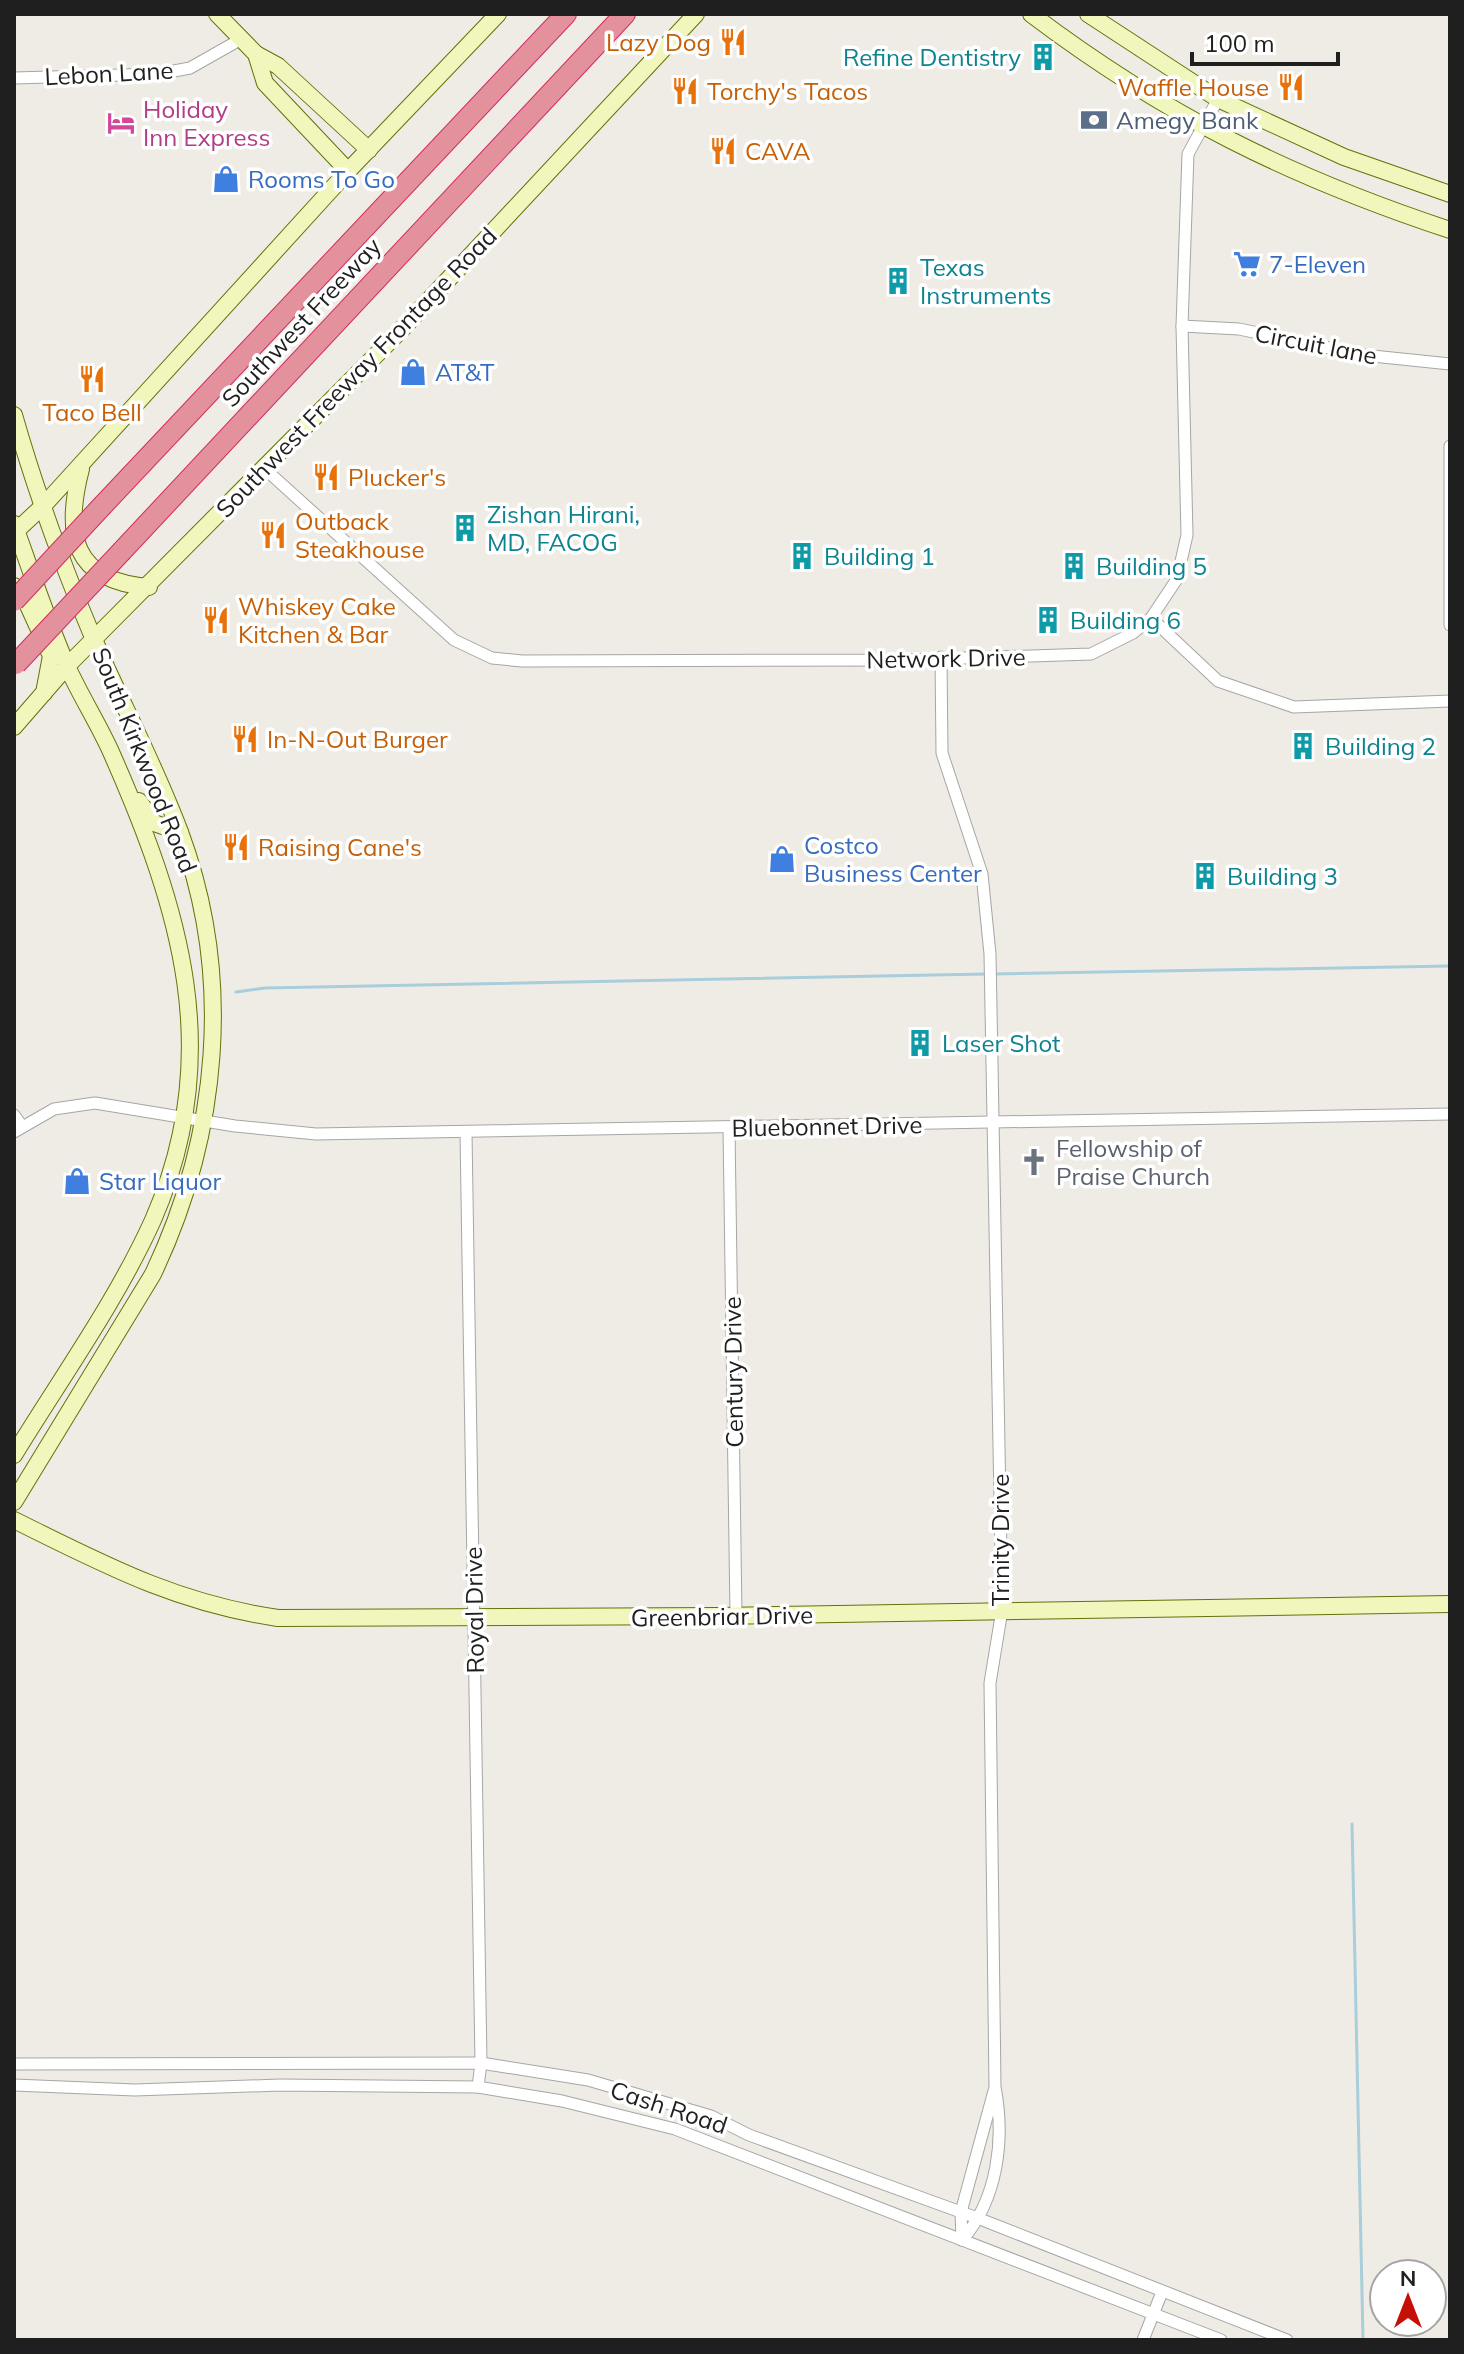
<svg xmlns="http://www.w3.org/2000/svg" width="1464" height="2354" font-family="Mulish,sans-serif">
<rect width="100%" height="100%" fill="#efece6"/>
<g fill="none" stroke-linecap="round" stroke-linejoin="round">
<g stroke="#a8cddb" stroke-width="3">
<polyline points="994,974 1450,966"/>
<polyline points="236,992 265,988 986,974"/>
<polyline points="1352,1824 1363,2340"/>
</g>
<g stroke="#a6a6a6" stroke-width="13">
<g id="street">
<polyline points="14,78 158,74 190,68 243,38"/>
<polyline points="1182,326 1239,329 1363,355 1450,364"/>
<polyline points="1450,446 1450,625"/>
<polyline points="265,469 454,640 492,658 522,661 902,660 1091,654 1133,633 1151,618 1177,579 1187,535 1182,326 1188,154 1218,99"/>
<polyline points="1151,618 1218,681 1294,707 1450,701"/>
<path d="M941 657 942 753 982 874 990 954 1002 1610 990 1683 995 2087C1005 2139 998 2199 962 2240"/>
<polyline points="14,1115 21,1125"/>
<polyline points="729,1128 736,1616"/>
<polyline points="14,1132 54,1109 95,1103 235,1126 316,1134 1450,1114"/>
<polyline points="466,1133 481,2063 478,2087"/>
<polyline points="14,2064 481,2063 588,2080 711,2116 749,2135 980,2219 1287,2340"/>
<polyline points="14,2085 135,2090 280,2085 478,2087 562,2101 675,2129 1221,2340"/>
<polyline points="962,2240 961,2212 994,2091"/>
<polyline points="1143,2340 1162,2292"/>
</g>
</g>
<g stroke="#637209" stroke-width="18">
<g id="secondary">
<polyline points="217,14 256,54 265,83 348,171"/>
<path d="M1031 14C1166 116 1290 177 1450 230"/>
<polyline points="1088,14 1218,99 1344,157 1450,194"/>
<polyline points="256,54 278,66 369,150"/>
<path d="M14 415C36 492 70 587 103 660 129 717 158 773 180 832 234 977 219 1135 153 1274L14 1502"/>
<path d="M81 469C64 534 72 581 149 587"/>
<path d="M14 524C31 571 47 620 67 666 80 695 98 723 111 752 180 908 226 1054 153 1220 116 1302 61 1378 14 1455"/>
<polyline points="14,533 44,505 348,171 498,14"/>
<polyline points="14,586 26,601 51,656 44,693"/>
<polyline points="14,727 67,666 401,330 696,14"/>
<polyline points="139,801 154,823 180,832"/>
<path d="M14 1520C105 1565 176 1603 278 1618L717 1616 1450 1604"/>
</g>
</g>
<g stroke="#d42c5f" stroke-width="22">
<g id="highway">
<polyline points="103,505 566,14"/>
<polyline points="122,551 625,14"/>
</g>
</g>
<use href="#street" stroke="#fff" stroke-width="11"/>
<use href="#secondary" stroke="#f1f7bc" stroke-width="16"/>
<use href="#highway" stroke="#e3919c" stroke-width="20"/>
<g stroke="#d42c5f" stroke-width="22" stroke-linecap="butt">
<g id="highway-bridge">
<polyline points="14,601 103,505"/>
<polyline points="16,664 122,551"/>
</g>
</g>
<use href="#highway-bridge" stroke="#e3919c" stroke-width="20"/>
</g>
<defs>
<g id="restaurant-bare" transform="scale(2.16)"><path d="M-5-6h1v4h1v-4h1v4h1v-4h1v5L-1.5 .5V6h-2V.5L-5-1ZM5-6V6H3V1.5H1.5Q1.5-4 5-6Z" fill="#e8710a" stroke="#fff" stroke-width="2.5" paint-order="stroke"/></g>
<g id="building-bare" transform="scale(2.16)"><path d="M-4-6H4V6H1V3H-1V6H-4ZM-2.5-4.3h1.7v1.8h-1.7ZM.8-4.3h1.7v1.8H.8ZM-2.5-1h1.7V.8h-1.7ZM.8-1h1.7V.8H.8Z" fill="#0f9aa8" stroke="#fff" stroke-width="2.5" paint-order="stroke"/></g>
<g id="bank-bare" transform="scale(2.16)"><path d="M-6-4H6V4H-6ZM0-2.3a2.3 2.3 0 1 0 0 4.6a2.3 2.3 0 1 0 0-4.6Z" fill="#5c6f8a" stroke="#fff" stroke-width="2.5" paint-order="stroke"/></g>
<g id="hotel-bare" transform="scale(2.16)"><path d="M-6-4.5h1.5V1H6V5H4.5V3h-9V5H-6ZM-4 0a1.8 1.8 0 1 1 3.6 0ZM.5 0V-2.5h3Q6-2.5 6 0Z" fill="#d1479c" stroke="#fff" stroke-width="2.5" paint-order="stroke"/></g>
<g id="shop-bare" transform="scale(2.16)"><path d="M-5-2.5h2.3a2.7 3.5 0 0 1 5.4 0H5L5.5 6h-11ZM-1.5-2.5h3a1.5 2.3 0 0 0-3 0Z" fill="#3f7fe0" stroke="#fff" stroke-width="2.5" paint-order="stroke"/></g>
<g id="supermarket-bare" transform="scale(2.16)"><path d="M-6-5.5h2.5l.6 2H6L4.5 2H-2.5L-4.4-4H-6ZM-1.5 3.2a1.3 1.3 0 1 0 .1 0ZM3 3.2a1.3 1.3 0 1 0 .1 0Z" fill="#3f7fe0" stroke="#fff" stroke-width="2.5" paint-order="stroke"/></g>
<g id="church-bare" transform="scale(2.16)"><path d="M-1.2-6h2.4v3.5h3.3v2.4h-3.3V6h-2.4V-.1h-3.3v-2.4h3.3Z" fill="#6b7280" stroke="#fff" stroke-width="2.5" paint-order="stroke"/></g>
</defs>
<g fill-rule="evenodd">
<use href="#restaurant-bare" x="733" y="42"/>
<use href="#building-bare" x="1043" y="57"/>
<use href="#restaurant-bare" x="1291" y="87"/>
<use href="#restaurant-bare" x="685" y="91"/>
<use href="#bank-bare" x="1094" y="120"/>
<use href="#hotel-bare" x="121" y="123"/>
<use href="#restaurant-bare" x="723" y="151"/>
<use href="#shop-bare" x="226" y="179"/>
<use href="#supermarket-bare" x="1247" y="264"/>
<use href="#building-bare" x="898" y="281"/>
<use href="#shop-bare" x="413" y="372"/>
<use href="#restaurant-bare" x="92" y="379"/>
<use href="#restaurant-bare" x="326" y="477"/>
<use href="#building-bare" x="465" y="528"/>
<use href="#restaurant-bare" x="273" y="535"/>
<use href="#building-bare" x="802" y="556"/>
<use href="#building-bare" x="1074" y="566"/>
<use href="#restaurant-bare" x="216" y="620"/>
<use href="#building-bare" x="1048" y="620"/>
<use href="#restaurant-bare" x="245" y="739"/>
<use href="#building-bare" x="1303" y="746"/>
<use href="#restaurant-bare" x="236" y="847"/>
<use href="#shop-bare" x="782" y="859"/>
<use href="#building-bare" x="1205" y="876"/>
<use href="#building-bare" x="920" y="1043"/>
<use href="#church-bare" x="1034" y="1162"/>
<use href="#shop-bare" x="77" y="1181"/>
</g>
<g text-anchor="middle" dominant-baseline="central" stroke-width="7" stroke-linejoin="round" paint-order="stroke">
<g font-size="24" fill="#c56008" stroke="#fff" text-anchor="start">
<text x="711" y="42" text-anchor="end">Lazy Dog</text>
<text x="1269" y="87" text-anchor="end">Waffle House</text>
<text x="707" y="91">Torchy's Tacos</text>
<text x="745" y="151">CAVA</text>
<text x="92" y="412" text-anchor="middle">Taco Bell</text>
<text x="348" y="477">Plucker's</text>
<text x="295" y="521">Outback<tspan x="295" dy="28">Steakhouse</tspan></text>
<text x="238" y="606">Whiskey Cake<tspan x="238" dy="28">Kitchen &amp; Bar</tspan></text>
<text x="267" y="739">In-N-Out Burger</text>
<text x="258" y="847">Raising Cane's</text>
</g>
<g font-size="24" fill="#0d838f" stroke="#fff" text-anchor="start">
<text x="1021" y="57" text-anchor="end">Refine Dentistry</text>
<text x="920" y="267">Texas<tspan x="920" dy="28">Instruments</tspan></text>
<text x="487" y="514">Zishan Hirani,<tspan x="487" dy="28">MD, FACOG</tspan></text>
<text x="824" y="556">Building 1</text>
<text x="1096" y="566">Building 5</text>
<text x="1070" y="620">Building 6</text>
<text x="1325" y="746">Building 2</text>
<text x="1227" y="876">Building 3</text>
<text x="942" y="1043">Laser Shot</text>
</g>
<g font-size="24" fill="#1f1f1f" stroke="#fff">
<text transform="translate(109 73) rotate(-3)">Lebon Lane</text>
<text transform="translate(301 322) rotate(-47)">Southwest Freeway</text>
<text transform="translate(1316 344) rotate(11)">Circuit lane</text>
<text transform="translate(356 372) rotate(-46)">Southwest Freeway Frontage Road</text>
<text transform="translate(946 658) rotate(-1)">Network Drive</text>
<text transform="translate(145 760) rotate(68)">South Kirkwood Road</text>
<text transform="translate(827 1126) rotate(-1)">Bluebonnet Drive</text>
<text transform="translate(733 1372) rotate(-91)">Century Drive</text>
<text transform="translate(1000 1540) rotate(-90)">Trinity Drive</text>
<text transform="translate(474 1610) rotate(-91)">Royal Drive</text>
<text transform="translate(722 1616) rotate(-1)">Greenbriar Drive</text>
<text transform="translate(669 2107) rotate(18)">Cash Road</text>
</g>
<g font-size="24" fill="#b23c85" stroke="#fff" text-anchor="start">
<text x="143" y="109">Holiday<tspan x="143" dy="28">Inn Express</tspan></text>
</g>
<g font-size="24" fill="#4e5e75" stroke="#fff" text-anchor="start">
<text x="1116" y="120">Amegy Bank</text>
</g>
<g font-size="24" fill="#366cbe" stroke="#fff" text-anchor="start">
<text x="248" y="179">Rooms To Go</text>
<text x="1269" y="264">7-Eleven</text>
<text x="435" y="372">AT&amp;T</text>
<text x="804" y="845">Costco<tspan x="804" dy="28">Business Center</tspan></text>
<text x="99" y="1181">Star Liquor</text>
</g>
<g font-size="24" fill="#5b616d" stroke="#fff" text-anchor="start">
<text x="1056" y="1148">Fellowship of<tspan x="1056" dy="28">Praise Church</tspan></text>
</g>
</g>
<rect width="1464" height="2354" fill="none" stroke="#1f1f1f" stroke-width="32"/>
<g transform="translate(1408 2298)"><circle r="38" fill="#ffffff" stroke="#a5a5a5" stroke-width="2"/>
<path d="M0-6L14 30L0 20L-14 30Z" fill="#c51008"/>
<text y="-12" font-size="22" font-weight="bold" text-anchor="middle" fill="#1f1f1f">N</text>
</g>
<path d="M1192 52v12h146v-12" fill="none" stroke="#1f1f1f" stroke-width="4"/>
<text x="1204" y="52" font-size="24" fill="#1f1f1f" stroke="#ffffff" stroke-width="6" paint-order="stroke">100 m</text>
</svg>
